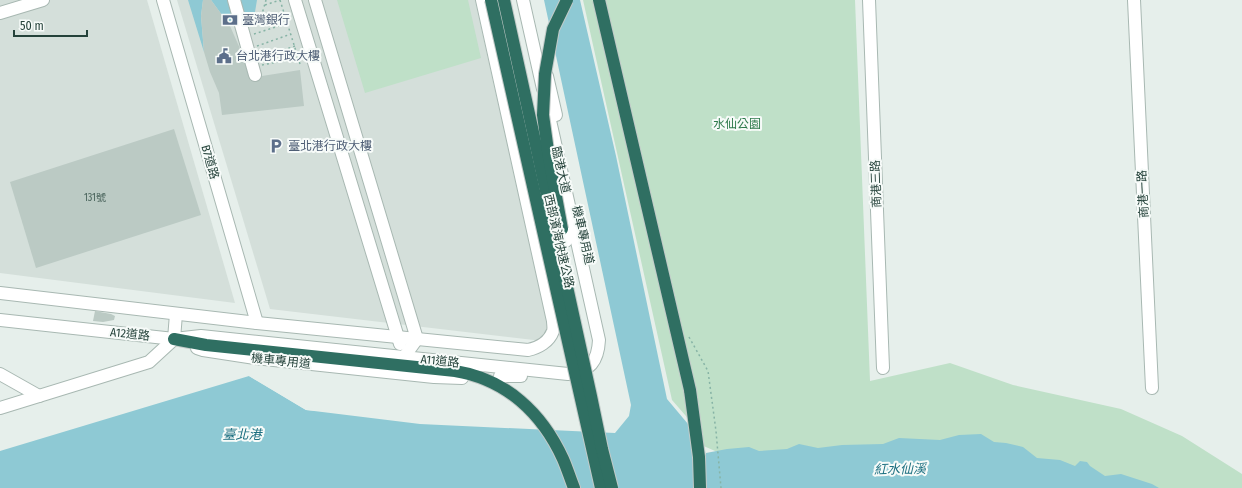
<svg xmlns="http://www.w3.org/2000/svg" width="1242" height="488" font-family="'Fira Sans Condensed','Noto Sans TC',sans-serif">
<rect width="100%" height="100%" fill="#e6efeb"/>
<g fill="#d4dfda">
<polygon points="0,0 147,0 235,303 0,273"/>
<polygon points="177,0 475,0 551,342 270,309"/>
</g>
<g fill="#bfe0c8">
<polygon points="337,0 468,0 481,58 365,93"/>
<polygon points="583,0 855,0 870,381 950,363 1013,385 1121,409 1182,436 1242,474 1242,488 1129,488 722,454 699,444 692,423 672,400"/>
</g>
<g fill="#8ec9d4">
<polygon points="188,0 207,0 203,0 201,16 204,52"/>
<polygon points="211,0 257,0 254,18 243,22 233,20 227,22"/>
<polygon points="544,0 580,0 616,156 667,399 688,424 693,445 706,455 706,453 727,449 749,447 759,451 787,449 799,444 818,448 842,445 883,444 899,438 940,440 959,435 981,434 994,442 1006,443 1023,447 1037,458 1060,460 1075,466 1080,461 1087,462 1090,466 1105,476 1121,474 1152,484 1159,488 0,488 0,451 249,376 306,410 420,424 615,433 629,416 631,405"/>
</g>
<polygon fill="#e6efeb" points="249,376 254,376 307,408 346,413 306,410"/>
<g fill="#bbcac4">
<polygon points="203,0 211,0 230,26 245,60 249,78 300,70 304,106 222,115 219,93 210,72 204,52 201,16"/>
<polygon points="174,129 201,215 36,268 10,182"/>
<polygon points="95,311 111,314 115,316 114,320 103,322 93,321"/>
</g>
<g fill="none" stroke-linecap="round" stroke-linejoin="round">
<g stroke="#a8b8b2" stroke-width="14">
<g id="minor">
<polyline points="163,0 257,323"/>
<polyline points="234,0 255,75"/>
<polyline points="295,0 400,344"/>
<polyline points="315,0 417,339 404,357"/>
<polyline points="523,0 543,89"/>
<polyline points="869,0 883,368"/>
<polyline points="1134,0 1152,388"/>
<polyline points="0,13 43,0"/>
<polyline points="547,76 556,115"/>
<polyline points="547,245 566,241 574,230"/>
<path d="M0 293 257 323 528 350C538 348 549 342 553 331 554 328 553 324 553 321L482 0"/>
<path d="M0 320 174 339 201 336 568 374C590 372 598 361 599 340L547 107"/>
<polyline points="197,348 203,350 255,358 434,377 462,378"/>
<polyline points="0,374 39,396"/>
<polyline points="500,376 521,376"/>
<polyline points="0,408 149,362 174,339 176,314"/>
</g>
</g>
<g stroke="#c2cac8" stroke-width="14">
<g id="highway">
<path d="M174 339 206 345 455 371C506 379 542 413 563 459 567 468 570 478 574 488"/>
<polyline points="690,390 699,457 700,488"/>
</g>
</g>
<g stroke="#86b3a5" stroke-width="1.5" stroke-dasharray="2 3" stroke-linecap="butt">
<polyline points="280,0 300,64"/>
<polyline points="265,5 280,0"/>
<polyline points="260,21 266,0"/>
<polyline points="251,24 284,13"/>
<polyline points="254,34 288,23"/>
<polyline points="257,46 291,34"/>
<polyline points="260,58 295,46"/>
<polyline points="262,65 298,58"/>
<polyline points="689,337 708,371 716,431 721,488"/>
</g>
<use href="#minor" stroke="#fff" stroke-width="12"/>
<use href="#highway" stroke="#2f6f62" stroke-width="12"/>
<g stroke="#c2cac8" stroke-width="14" stroke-linecap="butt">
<g id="highway-bridge">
<polyline points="491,0 601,488"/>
<polyline points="504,0 591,396 602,449 612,488"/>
<polyline points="599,0 690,390"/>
<polyline points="562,229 549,158 543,115 545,74 553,29 567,0"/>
</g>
</g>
<use href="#highway-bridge" stroke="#2f6f62" stroke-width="12"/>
</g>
<defs>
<g id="bank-bare" transform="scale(1.2)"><path d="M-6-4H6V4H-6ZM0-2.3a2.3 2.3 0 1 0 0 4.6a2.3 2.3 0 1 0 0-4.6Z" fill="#5c6f8a" stroke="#f7fbf9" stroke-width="2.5" paint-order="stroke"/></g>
<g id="civic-bare" transform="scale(1.2)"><path d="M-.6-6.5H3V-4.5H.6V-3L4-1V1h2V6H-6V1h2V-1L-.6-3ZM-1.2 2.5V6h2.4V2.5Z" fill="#5c6f8a" stroke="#f7fbf9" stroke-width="2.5" paint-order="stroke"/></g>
<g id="parking-bare" transform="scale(1.2)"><path d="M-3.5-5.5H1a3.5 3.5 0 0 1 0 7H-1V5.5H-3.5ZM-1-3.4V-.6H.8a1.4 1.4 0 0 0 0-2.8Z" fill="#5c6f8a" stroke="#f7fbf9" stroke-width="2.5" paint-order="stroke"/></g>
</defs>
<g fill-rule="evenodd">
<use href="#bank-bare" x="230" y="20"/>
<use href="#civic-bare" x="224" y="56"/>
<use href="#parking-bare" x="276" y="146"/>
</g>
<g text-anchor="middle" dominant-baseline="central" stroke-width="4" stroke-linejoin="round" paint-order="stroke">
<g font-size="10" fill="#4a645c">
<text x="95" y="198">131號</text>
</g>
<g font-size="12" fill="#4e5e75" stroke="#f7fbf9" text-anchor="start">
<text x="242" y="20">臺灣銀行</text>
<text x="236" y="56">台北港行政大樓</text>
<text x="288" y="146">臺北港行政大樓</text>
</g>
<g font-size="12" fill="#2d7a4b" stroke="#f7fbf9">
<text x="737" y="124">水仙公園</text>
</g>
<g font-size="12" fill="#24423a" stroke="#f7fbf9">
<text transform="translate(210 162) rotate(74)">B7道路</text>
<text transform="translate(561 170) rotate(77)">臨港大道</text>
<text transform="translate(876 184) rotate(-92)">商港三路</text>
<text transform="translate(1143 194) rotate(-93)">商港一路</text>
<text transform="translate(583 235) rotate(77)">機車專用道</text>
<text transform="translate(559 241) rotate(77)">西部濱海快速公路</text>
<text transform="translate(130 334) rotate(6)">A12道路</text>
<text transform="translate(281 361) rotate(6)">機車專用道</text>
<text transform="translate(440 361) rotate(6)">A11道路</text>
</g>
<g font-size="13" font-style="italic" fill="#1c6f80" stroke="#f7fbf9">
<text x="242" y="434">臺北港</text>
<text transform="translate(900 469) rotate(-1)">紅水仙溪</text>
</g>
</g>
<path d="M14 30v6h73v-6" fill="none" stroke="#24423a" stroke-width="2"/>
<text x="20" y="30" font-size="12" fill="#24423a" stroke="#f7fbf9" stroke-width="3" paint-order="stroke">50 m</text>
</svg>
